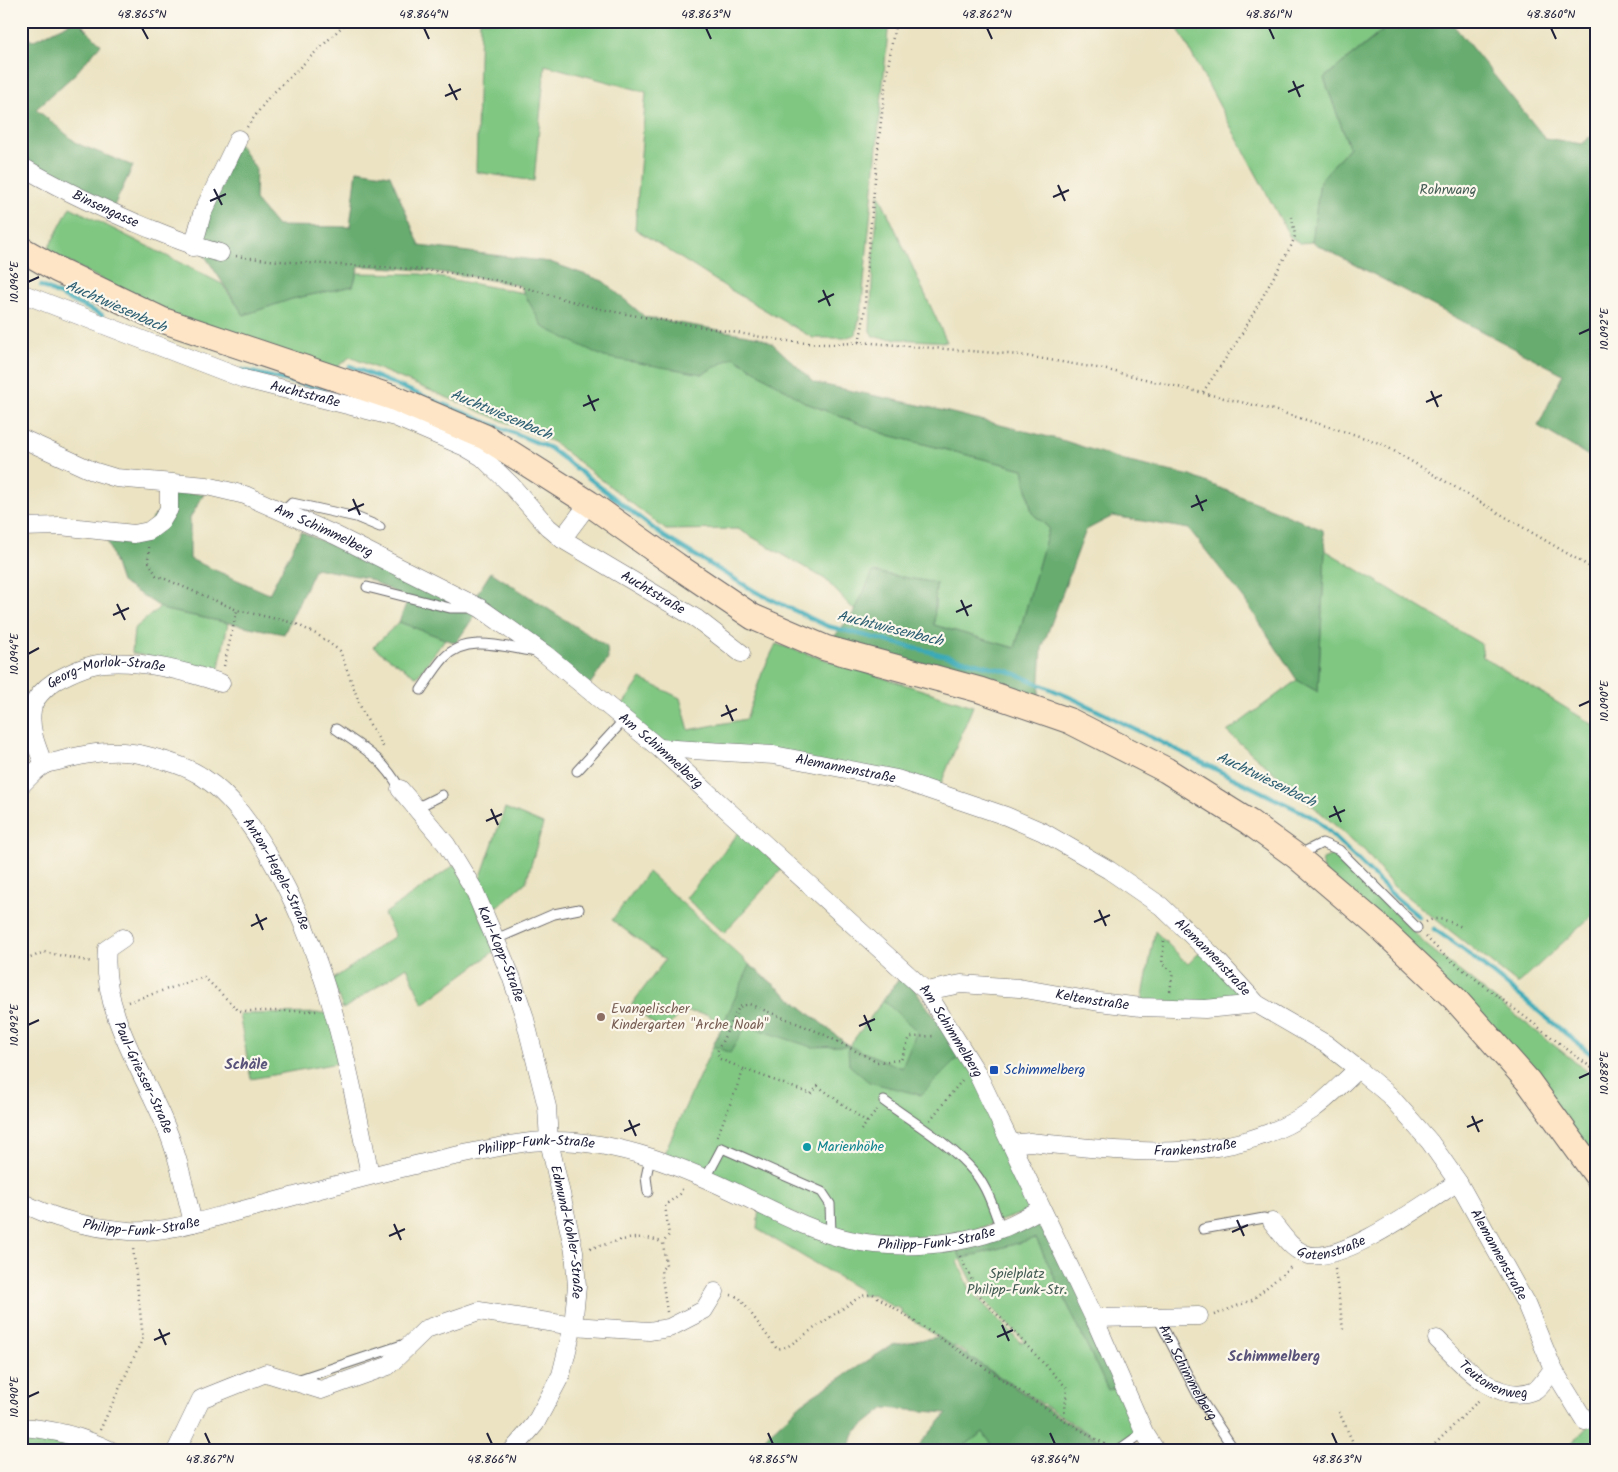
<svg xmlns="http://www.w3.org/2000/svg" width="1618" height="1472" font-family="Kalam,sans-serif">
<rect width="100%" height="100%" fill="#fbf7ec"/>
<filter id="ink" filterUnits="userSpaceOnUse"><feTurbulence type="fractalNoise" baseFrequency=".02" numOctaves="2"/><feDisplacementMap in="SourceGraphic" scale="10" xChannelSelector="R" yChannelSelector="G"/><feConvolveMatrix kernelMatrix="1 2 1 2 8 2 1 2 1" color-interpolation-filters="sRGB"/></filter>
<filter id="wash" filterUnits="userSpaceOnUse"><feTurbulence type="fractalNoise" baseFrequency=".0096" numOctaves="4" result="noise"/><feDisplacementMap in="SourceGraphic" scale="20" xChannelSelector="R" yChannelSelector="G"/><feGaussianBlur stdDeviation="1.12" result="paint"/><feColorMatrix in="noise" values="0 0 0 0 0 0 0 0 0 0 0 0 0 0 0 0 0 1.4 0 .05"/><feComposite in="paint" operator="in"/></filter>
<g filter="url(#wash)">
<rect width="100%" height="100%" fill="#ebe3c2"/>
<g fill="#80c782" stroke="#51745e" fill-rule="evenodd">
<polygon points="480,21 889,21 862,303 856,334 845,338 813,338 729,289 635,229 646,92 545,65 534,181 476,172"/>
<polygon points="1174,21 1394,21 1324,78 1349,147 1320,181 1312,242 1300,243 1290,237"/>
<polygon points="879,194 947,342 880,338 873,336 870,331 873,261"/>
<polygon points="70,207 222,284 244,315 292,299 353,286 357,273 421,274 524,293 544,327 702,374 734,357 806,403 888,435 1023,469 1032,513 1049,528 1015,648 934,625 936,583 873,572 855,611 825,579 738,529 666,530 553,442 350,357 334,369 166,313 47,251"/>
<polygon points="1325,550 1481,644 1483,657 1597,727 1597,911 1518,984 1392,885 1365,851 1227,732 1297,680 1318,692"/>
<polygon points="160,607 165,610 228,623 218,672 132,653 134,629"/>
<polygon points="399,622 445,639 417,677 373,647"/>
<polygon points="776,644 973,706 940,786 659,745 618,711 641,679 680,698 689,730 746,719 762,673"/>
<polygon points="505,808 543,824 526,882 489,914 477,888"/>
<polygon points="740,831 782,869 724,933 686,898"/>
<polygon points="1335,854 1347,862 1426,945 1597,1079 1597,1158 1322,869 1323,859"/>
<polygon points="456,864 496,950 423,1004 407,967 343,1009 332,980 395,936 384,914"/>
<polygon points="648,872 750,965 849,1046 903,974 975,1074 1037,1208 954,1237 849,1237 662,1158 723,1024 706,1014 682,1011 663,1032 634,1008 632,1004 665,960 612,920"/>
<polygon points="1155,931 1188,964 1204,948 1257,1004 1141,1007"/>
<polygon points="331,1013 343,1062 251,1079 239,1014"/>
<path d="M759 1206 848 1244 955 1243 961 1259 1036 1238 1108 1390 1122 1385 1140 1430 1113 1449 966 1355 967 1354 955 1346 953 1347 900 1312 902 1310 895 1306 893 1307 873 1294 861 1296 860 1290 757 1229ZM961 1259 979 1295 1025 1342H1020L971 1291 958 1262Z"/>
<polygon points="1597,1406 1597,1451 1565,1451 1588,1426 1587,1414"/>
<polygon points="983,1432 996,1451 957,1451"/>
<polygon points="21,1434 87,1446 85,1451 21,1451"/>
</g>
<g fill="#68ac70" stroke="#456756">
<polygon points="74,21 78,21 101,44 75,74 36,109 78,144 133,166 113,208 21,162 21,30 32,41"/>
<polygon points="1395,21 1450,21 1545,138 1582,144 1597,132 1597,461 1538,426 1563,374 1312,242 1320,181 1349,147 1324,78"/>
<path d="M238 143 256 169 255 200 277 226 350 227 357 170 390 175 420 246 550 262 603 281 645 317 759 337 773 344 815 383 928 407 1065 441 1129 462 1191 476 1323 530 1325 550 1318 692 1297 680 1244 599 1189 529 1113 516 1086 530 1042 648 1038 709 825 648 855 611 873 572 936 583 934 625 1015 648 1049 528 1032 513 1023 469 888 435 806 403 734 357 702 374 604 357 543 327 520 286C467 274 413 268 359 266L353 286 292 299 244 315 195 241Z"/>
<polygon points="175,492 204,494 190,518 190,559 269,594 301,532 396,572 475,615 456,643 399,622 408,599 367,578 315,568 284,634 165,610 121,582 106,537 134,541"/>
<polygon points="491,572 607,647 608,659 588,687 473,600"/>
<polygon points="750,965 849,1046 902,1068 917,1031 883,1000 903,974 962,1054 921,1095 869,1082 849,1065 848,1046 812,1047 746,1026 730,1053 713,1046"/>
<polygon points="1040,1213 1122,1385 1108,1390 1036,1238 961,1259 955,1243"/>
<polygon points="938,1337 1064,1420 1113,1449 1110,1451 996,1451 983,1432 957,1451 914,1451 947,1413 885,1408 854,1433 849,1451 750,1451 802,1403 892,1345"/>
</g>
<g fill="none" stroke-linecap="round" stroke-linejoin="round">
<g stroke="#3aaab8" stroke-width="4.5">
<polyline points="41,286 102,315"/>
<polyline points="350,366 550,448 663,536 756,592 827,626 1011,672 1074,699 1316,819 1395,897 1419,917"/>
<polyline points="242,370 326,390"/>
<polyline points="1434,929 1465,951 1597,1059"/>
</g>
</g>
</g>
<g filter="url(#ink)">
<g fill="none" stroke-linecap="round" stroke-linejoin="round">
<g stroke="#68666a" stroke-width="11">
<g id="lane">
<polyline points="283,512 292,503 356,517 380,527"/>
<polyline points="367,587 450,608 473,608"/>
<path d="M421 690C428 680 435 668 444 658 467 633 507 648 537 652"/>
<path d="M336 729C363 748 384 759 400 789"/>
<polyline points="577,771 624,720"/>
<polyline points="416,808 442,795"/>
<polyline points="1298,855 1322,843 1339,850 1417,928"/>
<polyline points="496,939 554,914 579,909"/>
<path d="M884 1101C914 1123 951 1144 975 1173 988 1189 994 1210 1001 1229"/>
<polyline points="706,1178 722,1148 822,1192 830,1204 831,1234"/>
<polyline points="648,1192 646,1177 650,1158"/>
<polyline points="1203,1229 1264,1218 1272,1222"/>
<path id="s1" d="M1158 1318 1199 1397 1235 1451"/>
<polyline points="297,1380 405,1344"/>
<polyline points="1117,1451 1144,1432"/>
</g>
</g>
<g stroke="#68666a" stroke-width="19">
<g id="street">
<path id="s2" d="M21 166C58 188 97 206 136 223 164 234 190 246 220 253"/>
<polyline points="193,247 202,214 238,139"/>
<path id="s3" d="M21 293 244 379 395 417 465 447 482 457 511 485 548 527 562 539 697 619 741 653"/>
<path id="s4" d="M21 438 93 471 116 478 207 486 245 495 335 535 480 608 545 654 659 748 926 991 977 1073 1094 1318 1144 1432 1156 1451"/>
<polyline points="21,527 60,526 134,534 149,531 161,522 169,509 169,484"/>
<polyline points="562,539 589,503"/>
<path id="s5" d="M659 748 774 755 897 779 1006 816 1043 832 1109 870 1161 906 1215 958 1257 1004 1326 1044 1358 1069 1389 1095 1430 1142 1458 1182 1526 1304 1553 1369 1585 1421"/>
<path id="s6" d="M44 765C37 748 29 729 32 710 33 699 46 687 55 681 70 673 88 664 105 663 143 660 185 671 221 683"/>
<path id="s7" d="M21 785C28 779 36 769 44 765 49 762 57 762 62 760 90 753 116 748 144 755 164 760 187 766 204 778 232 796 253 828 269 856 327 954 348 1064 370 1175"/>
<path id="s8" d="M400 789 446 844 474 890 511 976 524 1015 547 1107 549 1141 574 1251 577 1286 573 1326 561 1375 535 1424 512 1451"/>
<path id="s9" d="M123 938 107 949C101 1013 143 1070 166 1127 179 1158 185 1191 193 1223"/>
<path id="s10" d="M926 991 961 984 1019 988 1099 1002 1141 1007 1205 1009 1257 1004"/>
<path id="s11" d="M1011 1144 1030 1142C1124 1151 1229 1168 1312 1110 1329 1098 1343 1082 1358 1069"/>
<path id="s12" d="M21 1202C53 1219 93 1228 129 1231 166 1234 217 1216 254 1207 321 1189 387 1170 455 1156 486 1150 518 1141 550 1141 619 1140 686 1168 747 1198 780 1214 814 1232 850 1240 895 1250 960 1246 1003 1228 1016 1223 1028 1216 1041 1209"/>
<path id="s13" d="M1272 1222C1282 1234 1290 1248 1305 1254 1339 1267 1428 1201 1458 1182"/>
<polyline points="1094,1318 1199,1316"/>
<path id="s14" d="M1437 1339C1461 1363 1497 1407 1535 1390 1541 1387 1548 1375 1553 1369"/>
<path d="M21 1427C54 1429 83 1437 112 1451"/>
<polyline points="176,1451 201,1399 266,1373 321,1390 388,1366 426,1329 479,1311 573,1326 649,1331 669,1328 704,1310 715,1292"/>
</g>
</g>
<g stroke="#68666a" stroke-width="27">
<polyline id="secondary" points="21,249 56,269 162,320 394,398 485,437 589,503 676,565 753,617 825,648 980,690 1070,721 1166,770 1249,822 1296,856 1377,925 1455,999 1528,1081 1597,1176"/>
</g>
<g stroke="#68666a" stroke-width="2.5" stroke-dasharray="1 4" stroke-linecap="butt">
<polyline points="247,127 269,97 348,21"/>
<path d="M236 256C318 268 402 263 484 278 524 285 562 300 601 309 644 318 688 324 732 332 774 339 817 348 859 342L1020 355 1103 369 1270 409 1356 435 1382 444 1597 571"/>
<path d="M859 342C867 312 865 282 868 252 876 175 881 97 896 21"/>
<polyline points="1203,392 1240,337 1291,246 1295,236 1292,217"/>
<polyline points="149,547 148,560 156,575 237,610 294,623 318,635 340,651 363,713 384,748"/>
<polyline points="224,666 237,610"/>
<path d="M1426 922C1439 915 1450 922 1462 927"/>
<polyline points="1426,937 1444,955 1597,1072"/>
<polyline points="1164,941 1162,964 1173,972 1170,991"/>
<polyline points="21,959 28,959 44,952 92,962"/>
<polyline points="128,1002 204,977 239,1011 317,1011"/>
<polyline points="744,1069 720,1059 717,1052 739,1007 749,1004 821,1033 877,1062 901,1060 910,1037 935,1036"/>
<polyline points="930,1120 963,1079"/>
<polyline points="861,1130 877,1110"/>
<polyline points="717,1137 744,1069 811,1094 818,1086 867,1122"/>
<path d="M590 1248C614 1243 640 1231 663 1243"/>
<polyline points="960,1256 979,1295 1067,1388 1064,1420"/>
<polyline points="1335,1269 1343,1329"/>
<polyline points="731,1295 739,1297 777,1349 787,1347 861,1296 873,1294 1064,1420 1108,1446"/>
<polyline points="667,1312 661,1270 666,1265 663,1243 669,1235 665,1205 680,1194 683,1187"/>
<polyline points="1214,1315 1252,1300 1293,1265"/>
<polyline points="1339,1412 1357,1451"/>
<polyline points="100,1430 143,1338 133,1248"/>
<polyline points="1095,1451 1106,1445"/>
<polyline points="1428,1451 1480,1399"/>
</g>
<use href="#lane" stroke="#fff" stroke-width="9"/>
<use href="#street" stroke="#fff" stroke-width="18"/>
<use href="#secondary" stroke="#fee5c5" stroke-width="25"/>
</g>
</g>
<path fill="none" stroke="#22223b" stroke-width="2" d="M142 28 148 39M424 28 429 39M706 28 711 39M987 28 992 39M1269 28 1274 39M1551 28 1556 39M1293 81 1300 97M449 84 457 100M1288 92 1304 85M445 96 461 89M1058 185 1065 201M214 189 222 205M1053 197 1069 190M210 201 226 194M28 282 39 277M823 290 830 306M818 302 834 294M1579 334 1590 329M1431 391 1438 407M588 395 595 411M1426 402 1442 395M583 406 599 399M1196 495 1203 511M353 499 360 515M1191 507 1207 500M348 511 364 504M961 600 968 616M117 604 125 620M956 612 972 605M113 615 129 608M28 654 39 648M726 705 733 721M1579 706 1590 701M721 716 737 709M1334 806 1341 822M491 809 498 825M1329 817 1345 810M486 821 502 814M1099 910 1106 926M256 914 263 930M1094 922 1110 915M251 926 267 918M864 1015 871 1031M28 1025 39 1020M859 1026 875 1019M1579 1078 1590 1073M1472 1116 1479 1132M629 1120 636 1136M1467 1127 1483 1120M624 1131 640 1124M1237 1220 1244 1236M394 1224 401 1240M1232 1232 1248 1225M389 1236 405 1229M1002 1325 1009 1341M159 1329 166 1345M997 1337 1013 1330M154 1340 170 1333M28 1397 39 1392M205 1433 210 1444M487 1433 492 1444M768 1433 773 1444M1050 1433 1055 1444M1332 1433 1337 1444"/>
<circle fill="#8d6e63" stroke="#fbf7ec" stroke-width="2" cx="601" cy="1017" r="5"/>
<rect fill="#1a4fb4" stroke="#fbf7ec" stroke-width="2" x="989" y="1065" width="10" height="10" rx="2.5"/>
<circle fill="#0f9aa8" stroke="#fbf7ec" stroke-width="2" cx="807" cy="1147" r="5"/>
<g text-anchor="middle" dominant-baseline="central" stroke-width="4.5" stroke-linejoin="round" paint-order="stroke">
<g font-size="14" fill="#435c54" stroke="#fbf7ec">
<text x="1448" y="190">Rohrwang</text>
<text x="1017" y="1274">Spielplatz<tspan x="1017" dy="16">Philipp-Funk-Str.</tspan></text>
</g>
<g font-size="14" fill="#22223b" stroke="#fbf7ec">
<text stroke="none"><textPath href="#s2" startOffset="95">Binsengasse</textPath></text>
<text stroke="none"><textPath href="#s3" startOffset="302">Auchtstraße</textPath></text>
<text stroke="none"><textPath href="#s4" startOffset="320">Am Schimmelberg</textPath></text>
<text stroke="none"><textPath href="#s3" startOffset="711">Auchtstraße</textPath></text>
<text stroke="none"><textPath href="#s6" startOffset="148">Georg-Morlok-Straße</textPath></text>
<text stroke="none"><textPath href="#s4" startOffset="725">Am Schimmelberg</textPath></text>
<text stroke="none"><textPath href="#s5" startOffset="188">Alemannenstraße</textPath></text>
<text stroke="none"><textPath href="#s7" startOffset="319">Anton-Hegele-Straße</textPath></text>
<text stroke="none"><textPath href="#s8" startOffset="195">Karl-Kopp-Straße</textPath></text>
<text stroke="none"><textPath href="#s5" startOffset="608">Alemannenstraße</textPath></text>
<text stroke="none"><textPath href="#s10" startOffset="168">Keltenstraße</textPath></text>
<text stroke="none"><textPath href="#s4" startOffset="1130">Am Schimmelberg</textPath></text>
<text stroke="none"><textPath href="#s9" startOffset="155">Paul-Griesser-Straße</textPath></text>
<text stroke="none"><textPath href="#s11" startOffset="185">Frankenstraße</textPath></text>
<text stroke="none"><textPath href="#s12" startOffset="530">Philipp-Funk-Straße</textPath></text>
<text stroke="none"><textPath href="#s12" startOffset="125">Philipp-Funk-Straße</textPath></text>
<text stroke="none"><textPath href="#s8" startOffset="482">Edmund-Kohler-Straße</textPath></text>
<text stroke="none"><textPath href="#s12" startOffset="950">Philipp-Funk-Straße</textPath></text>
<text stroke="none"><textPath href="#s13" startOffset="74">Gotenstraße</textPath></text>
<text stroke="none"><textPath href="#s5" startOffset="1028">Alemannenstraße</textPath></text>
<text stroke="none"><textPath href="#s1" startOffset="62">Am Schimmelberg</textPath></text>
<text stroke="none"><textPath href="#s14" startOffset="72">Teutonenweg</textPath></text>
</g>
<g font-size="14" fill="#785e54" stroke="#fbf7ec" text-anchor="start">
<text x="611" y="1009">Evangelischer<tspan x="611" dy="16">Kindergarten "Arche Noah"</tspan></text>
</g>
<g font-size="14" fill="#164399" stroke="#fbf7ec" text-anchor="start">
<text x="1004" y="1070">Schimmelberg</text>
</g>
<g font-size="14" fill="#0d838f" stroke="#fbf7ec" text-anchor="start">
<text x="817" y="1147">Marienhöhe</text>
</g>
<g font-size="15" font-style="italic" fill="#2d5f73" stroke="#fbf7ec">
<text transform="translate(116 307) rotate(24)">Auchtwiesenbach</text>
<text transform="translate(501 415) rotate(23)">Auchtwiesenbach</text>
<text transform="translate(890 629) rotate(14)">Auchtwiesenbach</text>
<text transform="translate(1266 780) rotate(26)">Auchtwiesenbach</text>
</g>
<g font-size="15" font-weight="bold" fill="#5a537a" stroke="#fbf7ec">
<text x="246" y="1065">Schäle</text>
<text x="1274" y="1357">Schimmelberg</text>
</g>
</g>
<rect width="1618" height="1472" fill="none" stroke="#fbf7ec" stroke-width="55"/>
<rect x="28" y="28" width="1562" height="1416" fill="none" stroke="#22223b" stroke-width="2"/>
<g font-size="12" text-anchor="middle" fill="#22223b">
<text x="142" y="18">48.865°N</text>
<text x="424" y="18">48.864°N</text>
<text x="706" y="18">48.863°N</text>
<text x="987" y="18">48.862°N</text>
<text x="1269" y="18">48.861°N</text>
<text x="1551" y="18">48.860°N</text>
<text transform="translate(14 282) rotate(-90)" y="4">10.096°E</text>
<text transform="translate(1604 329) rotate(-90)" y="4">10.092°E</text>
<text transform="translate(14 654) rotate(-90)" y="4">10.094°E</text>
<text transform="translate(1604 701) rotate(-90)" y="4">10.090°E</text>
<text transform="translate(14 1025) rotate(-90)" y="4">10.092°E</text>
<text transform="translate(1604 1073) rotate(-90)" y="4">10.088°E</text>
<text transform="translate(14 1397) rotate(-90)" y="4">10.090°E</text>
<text x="210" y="1463">48.867°N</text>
<text x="492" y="1463">48.866°N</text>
<text x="773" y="1463">48.865°N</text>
<text x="1055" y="1463">48.864°N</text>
<text x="1337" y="1463">48.863°N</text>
</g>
</svg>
